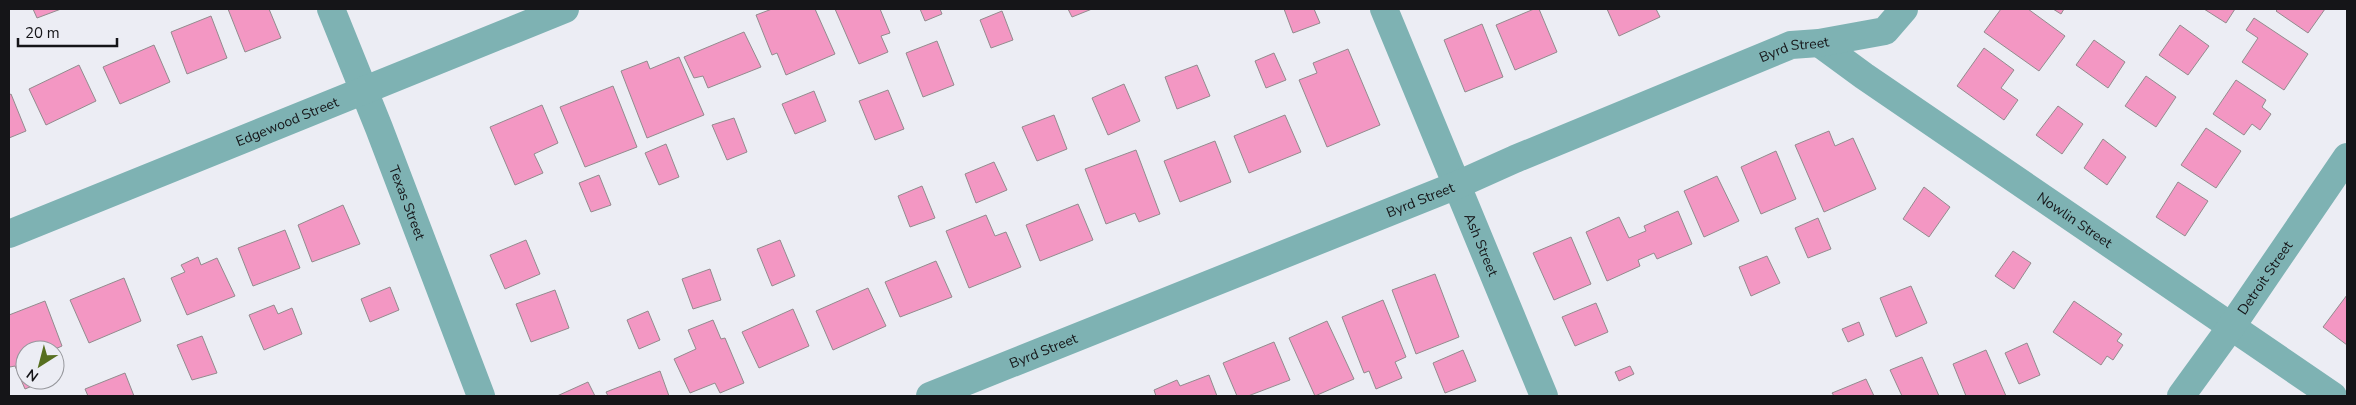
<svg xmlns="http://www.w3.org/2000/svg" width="2356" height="405" font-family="'Nunito Sans',sans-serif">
<rect width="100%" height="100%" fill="#ecedf4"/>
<g fill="#f397c3" stroke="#938b8e">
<polygon points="33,9 61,9 37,18"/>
<polygon points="228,9 269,9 281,38 245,52"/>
<polygon points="772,9 815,9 835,54 786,75 777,53 772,55 756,15"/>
<polygon points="835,9 880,9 890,33 881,36 888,52 859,64"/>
<polygon points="920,9 940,9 942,14 925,21"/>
<polygon points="1068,9 1092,9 1072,17"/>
<polygon points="1284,9 1314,9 1320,23 1293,33"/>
<polygon points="1534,9 1539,9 1557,52 1515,70 1496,25"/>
<polygon points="1607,9 1656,9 1660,17 1619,36"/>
<polygon points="2001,9 2028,9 2065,36 2039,71 1984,32"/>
<polygon points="2053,9 2064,9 2061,14"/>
<polygon points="2204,9 2235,9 2226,23"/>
<polygon points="2278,9 2325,9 2308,33 2276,11"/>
<polygon points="1002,11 1013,40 991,48 980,20"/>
<polygon points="211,16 227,58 187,74 171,32"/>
<polygon points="2254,18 2308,54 2284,90 2242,62 2258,38 2246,30"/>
<polygon points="1482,24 1503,77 1465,92 1444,40"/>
<polygon points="2180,25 2209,46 2188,75 2159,55"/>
<polygon points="744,32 761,67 708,88 703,76 694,78 684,57"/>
<polygon points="2094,40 2125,62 2108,88 2076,65"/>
<polygon points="937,41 954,85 923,97 906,53"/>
<polygon points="154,45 170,82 120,104 103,67"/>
<polygon points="1984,48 2014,70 2001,88 2018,100 2004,120 1957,86"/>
<polygon points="1348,49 1380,125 1327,147 1299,80 1317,73 1313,63"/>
<polygon points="1274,53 1286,80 1266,88 1255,61"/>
<polygon points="679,57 704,115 647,138 621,71 647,61 650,69"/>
<polygon points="79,65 96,101 46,125 29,89"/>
<polygon points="1197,65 1210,96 1177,109 1165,77"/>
<polygon points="2146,76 2176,97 2156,127 2125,106"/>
<polygon points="2236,80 2266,100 2262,107 2271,114 2260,130 2252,124 2244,135 2213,114"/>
<polygon points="1124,84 1140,121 1108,135 1092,98"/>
<polygon points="613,86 637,147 585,167 560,107"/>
<polygon points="888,90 904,129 875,140 859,101"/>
<polygon points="814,91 826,121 795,134 782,104"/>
<polygon points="11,94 26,131 9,138 9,95"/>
<polygon points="542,105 558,143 534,154 543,173 515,185 490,127"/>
<polygon points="2058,106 2083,124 2062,154 2036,135"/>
<polygon points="1054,115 1067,149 1037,161 1022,127"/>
<polygon points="1285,115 1301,152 1249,173 1234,136"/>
<polygon points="734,118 747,152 727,160 712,125"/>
<polygon points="2206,128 2241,151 2216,188 2181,165"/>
<polygon points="1829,131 1835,146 1853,138 1876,189 1824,212 1795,145"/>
<polygon points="2103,139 2126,157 2107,185 2084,168"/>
<polygon points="1215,141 1231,182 1180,202 1164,161"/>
<polygon points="666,144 679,177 659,185 645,153"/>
<polygon points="1136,150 1160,214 1139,222 1135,213 1106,224 1085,169"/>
<polygon points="1776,151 1796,199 1761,214 1741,167"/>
<polygon points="994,162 1007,190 976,203 965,174"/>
<polygon points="599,175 611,205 591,212 579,183"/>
<polygon points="1717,176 1739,221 1704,237 1684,191"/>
<polygon points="2178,182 2208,201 2185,236 2156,217"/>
<polygon points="922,186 935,218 910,227 898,196"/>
<polygon points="1924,187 1950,207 1929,237 1903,219"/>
<polygon points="1078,204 1093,240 1040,261 1026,225"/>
<polygon points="343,205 360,244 312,262 298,225"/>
<polygon points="1678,211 1692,244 1657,259 1654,253 1638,260 1640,266 1607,281 1586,232 1619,217 1629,238 1646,231 1644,226"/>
<polygon points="986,215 995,236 1006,232 1021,267 969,288 946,231"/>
<polygon points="1818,218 1831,249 1808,258 1795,228"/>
<polygon points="285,230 300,268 253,286 238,248"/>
<polygon points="1571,237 1591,284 1554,300 1533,253"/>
<polygon points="526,240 540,274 505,289 490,255"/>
<polygon points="780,240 795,276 772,286 757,249"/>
<polygon points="2013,251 2031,263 2014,289 1995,276"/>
<polygon points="1767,256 1780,283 1751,296 1739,267"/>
<polygon points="198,257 201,265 217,258 235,296 187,315 171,278 185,272 181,265"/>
<polygon points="936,261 952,297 900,317 885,282"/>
<polygon points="710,269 721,300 693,309 682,279"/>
<polygon points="1435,274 1459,337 1416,354 1392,290"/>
<polygon points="124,278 141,321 89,343 70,300"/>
<polygon points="1911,286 1927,323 1896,337 1880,298"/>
<polygon points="390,287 399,310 370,322 361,299"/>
<polygon points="868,288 886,326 833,350 816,311"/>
<polygon points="555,290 569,328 531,342 516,304"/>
<polygon points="2347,295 2347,345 2323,327"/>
<polygon points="1383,300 1406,357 1395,362 1402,378 1376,389 1369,371 1364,373 1342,317"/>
<polygon points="45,301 62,346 53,350 25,350 25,380 47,380 25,389 15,366 10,367 9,364 9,315"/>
<polygon points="2074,301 2122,334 2117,341 2123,345 2113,360 2107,356 2101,365 2053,332"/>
<polygon points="1596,303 1608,332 1575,346 1562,317"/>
<polygon points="274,305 278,314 292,308 302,334 264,350 249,315"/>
<polygon points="793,309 809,346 759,368 742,332"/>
<polygon points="648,311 660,340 639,349 627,320"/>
<polygon points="713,320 721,339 725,338 744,383 720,393 715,383 690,393 674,359 696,349 688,330"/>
<polygon points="1327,321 1354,379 1315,396 1289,338"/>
<polygon points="1859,322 1864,335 1848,342 1842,329"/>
<polygon points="202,336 217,373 192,380 177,345"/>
<polygon points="1274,342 1290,380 1248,396 1237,396 1223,363"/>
<polygon points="2027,343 2040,375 2019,384 2005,353"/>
<polygon points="1463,350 1476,381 1445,393 1433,363"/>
<polygon points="1986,350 2006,396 1966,396 1953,364"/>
<polygon points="1922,357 1939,396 1902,396 1890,370"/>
<polygon points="1630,366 1634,374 1619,381 1615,372"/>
<polygon points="660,371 669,396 608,396 606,392"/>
<polygon points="125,373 134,396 88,396 85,389"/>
<polygon points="1209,375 1217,396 1156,396 1154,390 1177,380 1180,386"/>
<polygon points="1866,379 1874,396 1834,396 1832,393"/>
<polygon points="588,382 595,396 557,396"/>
</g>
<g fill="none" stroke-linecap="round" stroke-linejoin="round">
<g stroke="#7eb2b3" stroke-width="28">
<path id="s1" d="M331 9 379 128 481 396"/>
<path id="s2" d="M1384 9 1544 396"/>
<path id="s3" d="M1819 43 1864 76 2333 396"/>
<path id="s4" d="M9 234 565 9"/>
<path id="s5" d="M930 396 1457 185 1515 159 1791 45 1819 43 1885 31 1904 9"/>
<path id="s6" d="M2181 396 2231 327 2347 157"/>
</g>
</g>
<g text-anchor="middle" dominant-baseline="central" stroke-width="4" stroke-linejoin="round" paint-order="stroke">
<g font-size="14" fill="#151518" stroke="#ecedf4">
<text stroke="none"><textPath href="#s5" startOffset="932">Byrd Street</textPath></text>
<text stroke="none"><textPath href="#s4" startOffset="300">Edgewood Street</textPath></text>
<text stroke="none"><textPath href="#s5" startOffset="528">Byrd Street</textPath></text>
<text stroke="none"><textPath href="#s1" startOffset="208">Texas Street</textPath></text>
<text stroke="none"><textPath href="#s3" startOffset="311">Nowlin Street</textPath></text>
<text stroke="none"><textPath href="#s2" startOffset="255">Ash Street</textPath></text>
<text stroke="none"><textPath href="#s6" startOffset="145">Detroit Street</textPath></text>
<text stroke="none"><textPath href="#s5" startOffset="122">Byrd Street</textPath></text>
</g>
</g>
<rect width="2356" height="405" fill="none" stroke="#151518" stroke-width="20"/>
<g transform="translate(40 365) rotate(216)"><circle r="24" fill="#ecedf4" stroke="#96979c"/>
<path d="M0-4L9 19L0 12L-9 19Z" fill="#576f20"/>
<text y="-8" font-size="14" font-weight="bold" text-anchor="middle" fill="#151518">N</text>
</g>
<path d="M18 38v8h99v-8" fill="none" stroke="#151518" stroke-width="2.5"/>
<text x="25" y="38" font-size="15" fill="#151518" stroke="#ecedf4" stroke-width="4" paint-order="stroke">20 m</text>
</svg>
